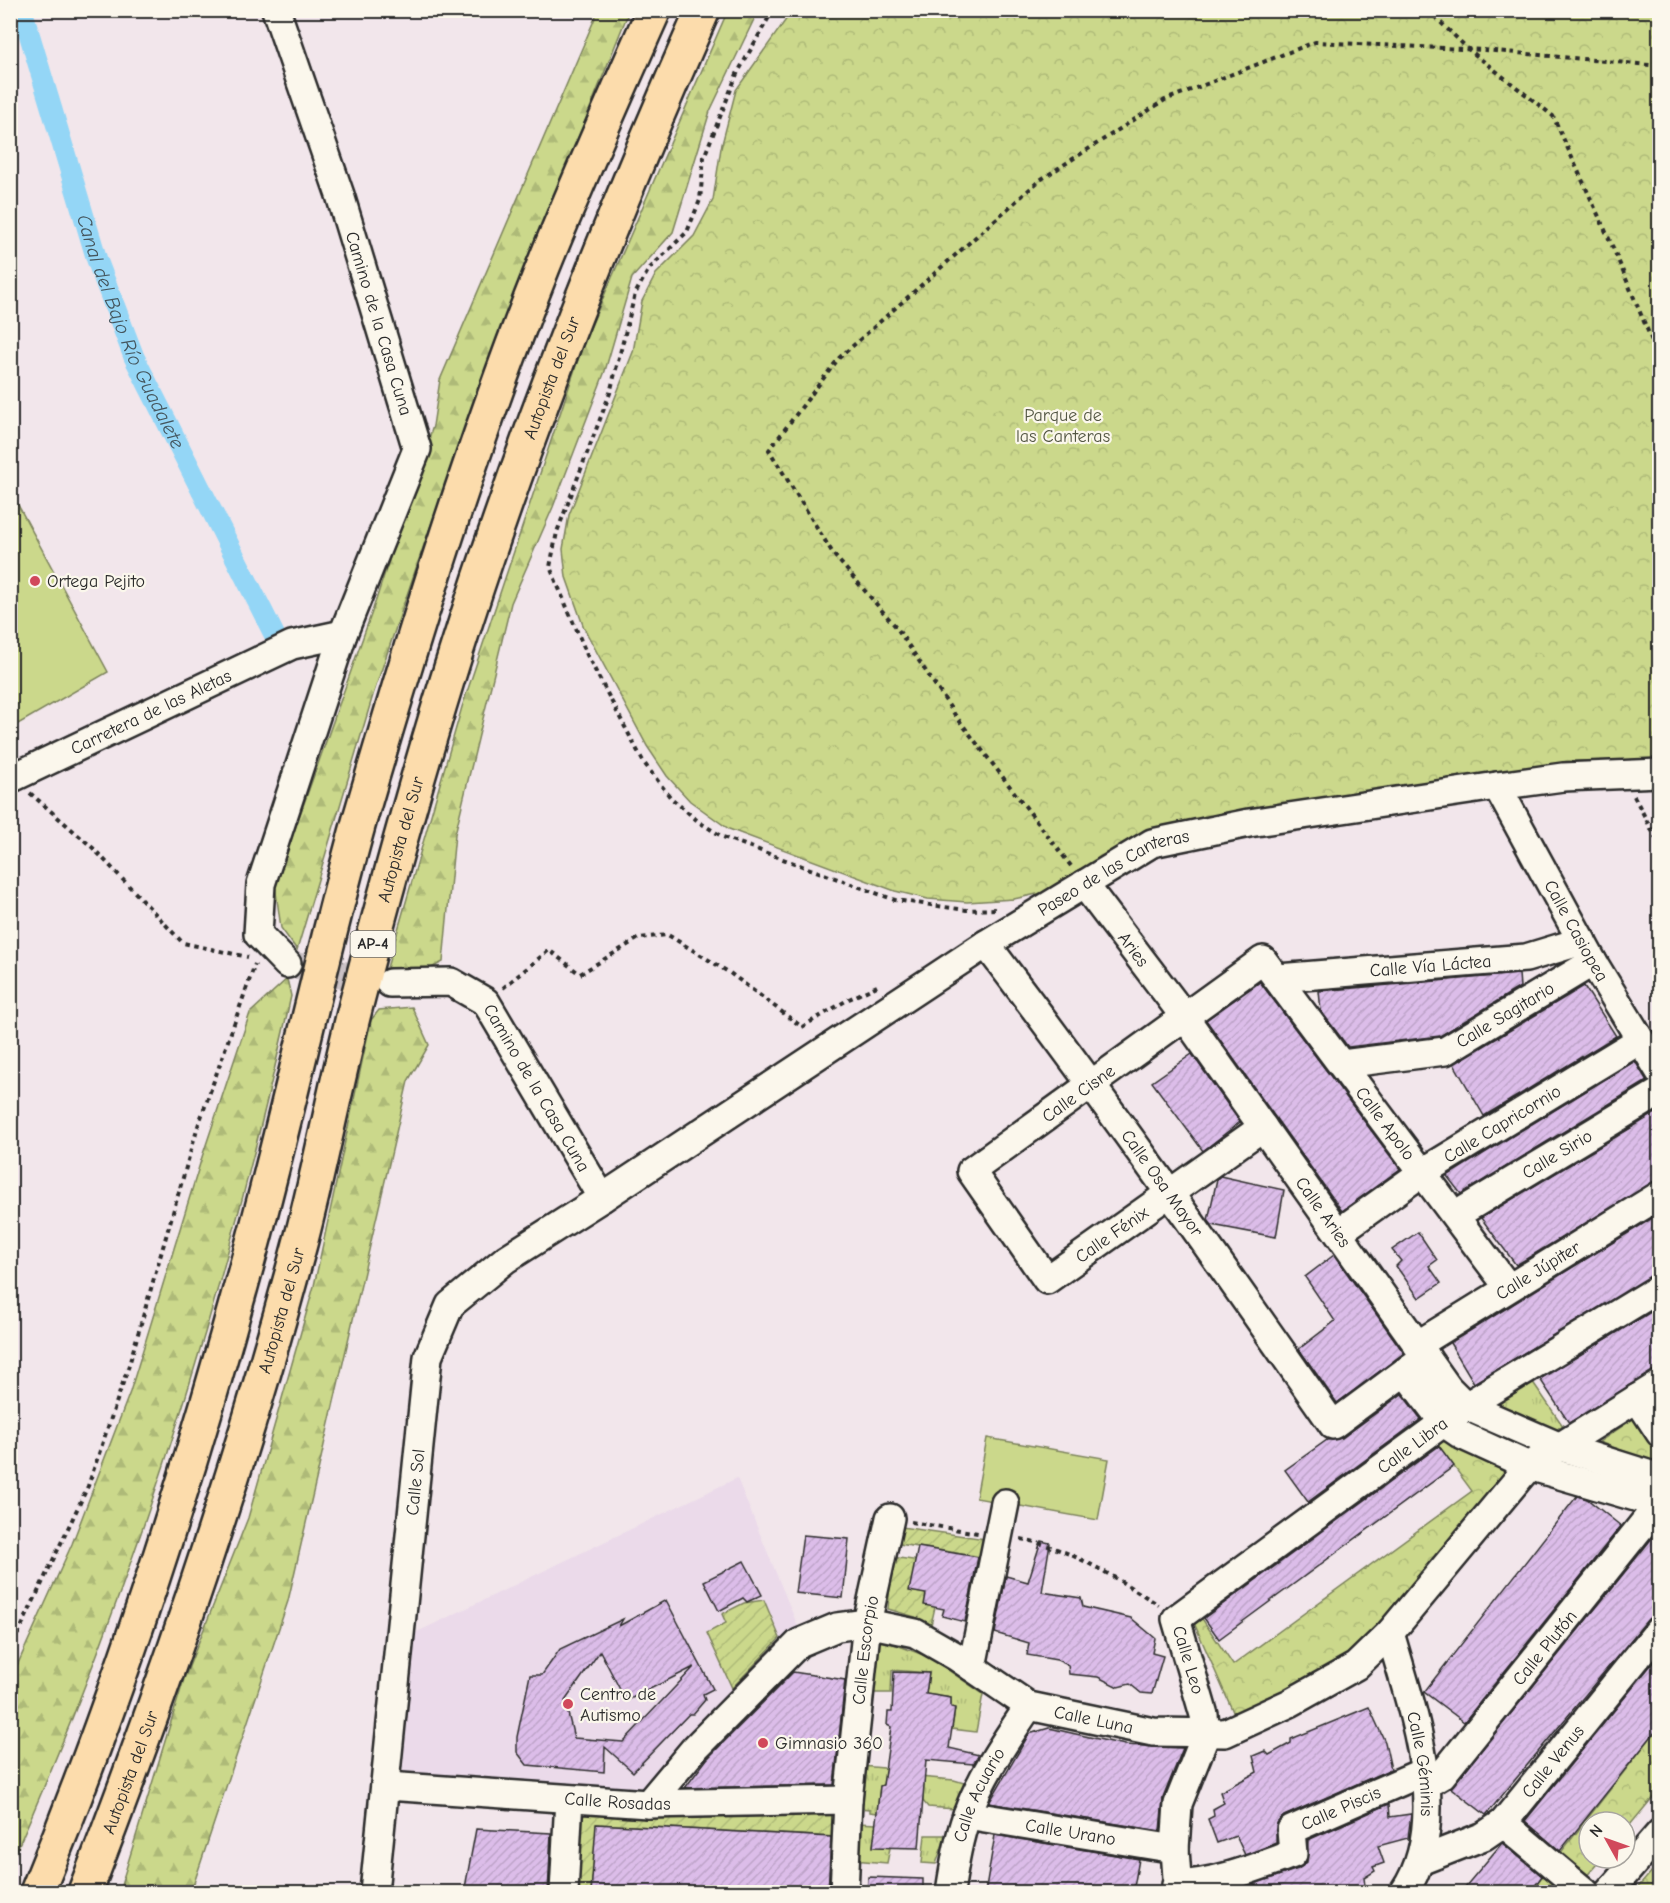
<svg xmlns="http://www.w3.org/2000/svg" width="1670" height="1903" font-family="'Comic Neue',sans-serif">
<defs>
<pattern id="grass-tufts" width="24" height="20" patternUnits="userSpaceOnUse" patternTransform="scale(1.5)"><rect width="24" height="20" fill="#cbd88b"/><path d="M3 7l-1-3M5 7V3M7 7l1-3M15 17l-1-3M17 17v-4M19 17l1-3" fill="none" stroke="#aeba78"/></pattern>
<pattern id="forest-firs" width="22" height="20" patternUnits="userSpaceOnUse" patternTransform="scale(1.5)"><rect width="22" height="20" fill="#cbd88b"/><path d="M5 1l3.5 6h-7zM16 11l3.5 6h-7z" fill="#aeba78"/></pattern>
<pattern id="park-crowns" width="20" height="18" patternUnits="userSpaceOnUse" patternTransform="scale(1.5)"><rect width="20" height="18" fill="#cbd88b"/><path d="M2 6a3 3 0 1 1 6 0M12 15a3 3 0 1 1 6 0" fill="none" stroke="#aeba78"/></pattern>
<pattern id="garden-furrows" width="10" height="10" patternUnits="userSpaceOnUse" patternTransform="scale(1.5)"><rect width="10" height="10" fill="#cbd88b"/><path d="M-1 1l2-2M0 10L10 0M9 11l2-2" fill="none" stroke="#aeba78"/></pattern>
<pattern id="building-hatch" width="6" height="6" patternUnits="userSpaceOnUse" patternTransform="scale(1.5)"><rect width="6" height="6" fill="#dcbde9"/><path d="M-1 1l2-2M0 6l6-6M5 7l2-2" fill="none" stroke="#bda3c8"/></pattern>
</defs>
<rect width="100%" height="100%" fill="#f2e6eb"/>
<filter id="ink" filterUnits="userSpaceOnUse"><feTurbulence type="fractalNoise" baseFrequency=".0167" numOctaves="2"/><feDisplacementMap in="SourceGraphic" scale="12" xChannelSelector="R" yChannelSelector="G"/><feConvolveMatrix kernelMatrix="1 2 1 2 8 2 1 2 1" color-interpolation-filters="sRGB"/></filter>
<g filter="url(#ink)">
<polygon fill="#ebdaea" points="737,1478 799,1629 642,1794 402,1776 415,1633"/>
<g fill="url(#grass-tufts)" stroke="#7b825b" stroke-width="1.5">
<polygon points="1528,1375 1563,1426 1554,1430 1477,1403"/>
<polygon points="883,1640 929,1657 983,1694 976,1732 952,1729 955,1709 951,1707 951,1698 926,1694 929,1673 892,1670 891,1693 869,1693 878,1641"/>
<polygon points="861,1766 895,1769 896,1775 954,1780 964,1783 955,1809 928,1807 923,1801 924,1785 884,1779 883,1785 880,1786 877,1813 870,1812 870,1809 858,1808"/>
<polygon points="857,1823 876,1824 873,1846 890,1848 887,1863 854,1860"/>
<polygon points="925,1835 946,1835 936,1864 922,1863"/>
</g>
<g fill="url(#forest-firs)" stroke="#7b825b" stroke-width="1.5">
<polygon points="728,10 758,11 710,111 673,232 632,278 605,371 553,507 511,603 455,834 443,962 431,968 387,968 462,707 584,342"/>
<polygon points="598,11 629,11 556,193 428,533 373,695 297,950 281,928 275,885 373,609 433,426 440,380"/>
<path d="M287 979 291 996C226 1293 135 1585 11 1863V1679L72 1544 130 1392 202 1157 250 1013Z"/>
<polygon points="412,1007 429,1045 408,1081 288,1601 191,1892 119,1892 184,1679 248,1518 314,1286 371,1020 379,1010"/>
</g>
<g fill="url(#park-crowns)" stroke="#7b825b" stroke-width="1.5">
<polygon points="792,11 1659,11 1659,760 1577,761 1215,815 1156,829 1055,890 1014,899 967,902 928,899 895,891 729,829 690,801 667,776 647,746 584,628 566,577 563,549 569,515 633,352 642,301 656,274 694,236 713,200 721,148 736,90"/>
<polygon points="1645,1411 1659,1433 1659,1464 1599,1442"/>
<polygon points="1443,1435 1508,1474 1384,1621 1344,1660 1234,1714 1191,1616 1197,1611 1233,1665 1472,1491 1435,1441"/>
<polygon points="1659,1727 1659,1790 1625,1831 1625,1822 1589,1822 1589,1858 1602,1858 1573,1892 1530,1892"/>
<polygon points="1659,1863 1659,1892 1634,1892"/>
</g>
<g fill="url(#garden-furrows)" stroke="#7b825b" stroke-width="1.5">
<polygon points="894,1526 993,1540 982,1557 893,1543"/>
<polygon points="892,1557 920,1561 913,1575 910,1591 926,1594 935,1607 931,1625 915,1617 888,1609"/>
<polygon points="764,1600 780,1638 732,1688 707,1633 726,1623 722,1614 744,1603"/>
<polygon points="582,1808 839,1810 837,1837 597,1824 591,1892 577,1892"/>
</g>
<g fill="#cbd88b" stroke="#7b825b" stroke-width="1.5">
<polygon points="10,490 108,672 11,728 10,728"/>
<polygon points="987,1438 1109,1459 1098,1520 976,1498"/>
</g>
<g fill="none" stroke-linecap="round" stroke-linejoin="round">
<path stroke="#94d6f6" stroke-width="21" id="s1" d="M22 10 97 260 134 357 276 638"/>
</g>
<g fill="url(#building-hatch)" stroke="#2b2b2b" stroke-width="1.5" fill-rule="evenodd">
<polygon points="1519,974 1520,987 1440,1036 1348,1047 1321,1011 1319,991"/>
<polygon points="1260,982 1400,1169 1342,1211 1206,1020"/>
<polygon points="1584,986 1616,1036 1484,1116 1454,1064"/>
<polygon points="1192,1054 1240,1122 1203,1151 1152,1082"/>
<polygon points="1635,1061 1647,1081 1461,1194 1447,1176"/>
<polygon points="1659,1111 1659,1179 1516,1265 1481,1218"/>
<polygon points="1220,1176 1284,1190 1276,1237 1212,1225 1208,1220 1217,1179"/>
<polygon points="1659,1214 1659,1272 1474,1383 1450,1343"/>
<polygon points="1418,1232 1437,1260 1429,1266 1441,1283 1419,1298 1396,1266 1401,1261 1392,1250"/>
<polygon points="1334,1255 1404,1353 1337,1403 1299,1349 1335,1321 1305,1277"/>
<polygon points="1659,1307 1659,1368 1569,1423 1540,1379"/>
<polygon points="1402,1394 1421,1419 1308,1502 1285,1470 1327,1440 1342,1438"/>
<polygon points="1439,1446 1454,1466 1219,1639 1204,1618"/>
<polygon points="1577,1496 1587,1499 1621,1526 1464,1722 1424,1692"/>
<polygon points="1657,1532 1659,1534 1659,1614 1648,1619 1486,1815 1451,1788"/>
<polygon points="803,1535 849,1539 843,1598 795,1593"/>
<polygon points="1041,1541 1050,1543 1042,1592 1081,1598 1083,1607 1131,1618 1155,1638 1152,1653 1163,1656 1152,1694 1141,1693 1130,1684 1118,1687 1098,1677 1069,1674 1068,1665 1057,1660 1027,1655 1029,1643 995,1633 1006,1576 1028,1582"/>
<polygon points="918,1547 978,1557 965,1622 942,1616 944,1609 924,1605 926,1594 909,1591"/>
<polygon points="744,1561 762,1595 747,1602 743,1598 719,1611 704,1581"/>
<path d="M666 1600 713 1689 703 1694 705 1700 693 1714H689L633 1772 605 1747 604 1772 527 1765 517 1752V1737L530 1675H542L560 1649 623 1619 619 1626ZM600 1651 626 1701 694 1667 623 1742 574 1738 565 1701Z"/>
<polygon points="1659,1655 1659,1727 1560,1851 1525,1821"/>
<polygon points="793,1672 845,1680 834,1785 685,1788 707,1759"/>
<polygon points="894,1672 929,1673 926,1694 951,1698 951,1707 955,1708 949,1748 979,1755 973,1764 926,1760 919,1848 873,1847 880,1786 883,1785 891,1727 887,1725 888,1712 892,1712"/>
<polygon points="1369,1707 1385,1742 1391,1769 1284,1816 1277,1823 1276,1843 1245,1855 1236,1836 1217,1843 1208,1819 1214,1816 1213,1809 1224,1803 1220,1792 1257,1772 1253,1756 1265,1751 1269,1755 1291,1743 1291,1739"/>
<polygon points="1049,1728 1125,1745 1183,1748 1163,1798 1160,1831 989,1803 1029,1734"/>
<polygon points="1389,1804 1390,1817 1411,1814 1408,1838 1378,1846 1384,1863 1373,1867 1375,1871 1364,1878 1365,1886 1347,1893 1228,1893 1298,1869 1307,1862 1308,1840"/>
<polygon points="596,1824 831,1837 828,1893 591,1893"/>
<polygon points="476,1829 551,1833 548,1893 464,1893"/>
<polygon points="995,1835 1139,1859 1133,1893 985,1893"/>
<polygon points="1502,1843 1542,1876 1530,1893 1460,1893"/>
<polygon points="868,1877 923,1879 923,1893 867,1893"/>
</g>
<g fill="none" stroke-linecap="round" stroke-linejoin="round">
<polyline stroke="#cac1c5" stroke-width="27" stroke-dasharray="27 14" stroke-linecap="butt" points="287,964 383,982"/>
<g stroke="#2b2b2b" stroke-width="32">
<g id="minor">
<path id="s2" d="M276 10 340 195 417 449 343 634"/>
<path id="s3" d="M10 779 292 645 343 634 261 884 258 934 287 964"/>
<path id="s4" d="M1497 786 1593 962 1660 1072"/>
<path id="s5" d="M1084 884 1184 1016 1448 1388 1466 1406 1558 1446 1660 1478"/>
<path id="s6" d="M986 944C1106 1101 1220 1263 1333 1425L1426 1356"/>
<path id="s7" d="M1278 978 1526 958 1582 941"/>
<path id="s8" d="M390 983 451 982 486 1002 602 1198"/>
<path id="s9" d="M1342 1064 1445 1051 1593 962"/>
<path id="s10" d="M1263 1127 1047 1280 971 1171 1263 960 1508 1287"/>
<path id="s11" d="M1456 1215 1660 1092"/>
<path id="s12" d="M1339 1232 1423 1172 1640 1040"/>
<path id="s13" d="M1417 1345 1660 1195"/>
<polyline points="1405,1372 1444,1423 1463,1436 1529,1466 1659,1504 1442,1775 1425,1785"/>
<polyline points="1637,1398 1660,1433"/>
<path id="s14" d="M1390 1633C1412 1710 1453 1820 1404 1892"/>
<polyline points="972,1667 1005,1503"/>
<path id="s15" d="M387 1786 648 1804 848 1800"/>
<path id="s16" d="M648 1804 695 1748 799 1643 837 1627 867 1623 915 1633 957 1657 1029 1706 1153 1732 1225 1733 1290 1703 1356 1666 1390 1633 1529 1466 1660 1384"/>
<path id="s17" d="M967 1815 1175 1849"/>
<polyline points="1503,1823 1585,1892"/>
<path id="s18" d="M1420 1861 1484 1836 1503 1823 1660 1629"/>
<path id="s19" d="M1176 1885C1218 1883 1254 1868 1293 1854L1291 1830 1423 1772"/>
<path id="s20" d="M374 1892 428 1357 450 1305 506 1259 602 1198 986 944 1152 843 1249 823 1497 786 1563 777 1660 773"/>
<polyline points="564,1892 569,1799"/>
<path id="s21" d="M844 1892 848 1800 867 1623 890 1518"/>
<path id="s22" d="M950 1892C954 1867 958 1840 967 1815 981 1776 1006 1740 1029 1706"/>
<path id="s23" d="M1178 1892 1175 1849 1178 1804 1206 1734 1204 1715 1176 1619 1466 1406 1660 1288"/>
<polyline points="1609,1892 1660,1833"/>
</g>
</g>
<g stroke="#2b2b2b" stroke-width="38">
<g id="highway">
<path d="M37 1892C126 1677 196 1455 256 1231 293 1093 322 953 361 815 415 630 472 445 543 267 578 180 616 95 654 10"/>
<path id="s24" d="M85 1892C168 1679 242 1462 301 1240 322 1159 337 1078 358 997 388 882 420 766 456 652 525 433 610 220 703 10"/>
</g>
</g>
<g stroke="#2b2b2b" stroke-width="4" stroke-dasharray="4.5 4.5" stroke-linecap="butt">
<polyline points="773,10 737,74 704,157 700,200 687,232 649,269 635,294 610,393 557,532 550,567 587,655 644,763 671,798 699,822 723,837 895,900 966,910 999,909"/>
<polyline points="1428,10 1468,49 1553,116 1611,243 1660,360"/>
<polyline points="30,793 93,848 183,943 248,957"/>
<polyline points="1634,796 1660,846"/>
<polyline points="1071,866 955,715 897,628 834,555 769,450 839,358 1040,180 1165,100 1315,42 1484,50 1660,66"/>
<polyline points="503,988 549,950 580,974 639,938 668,935 730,973 802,1027 849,999 877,986"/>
<polyline points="911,1522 978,1533"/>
<path d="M1021 1539C1071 1548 1117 1579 1159 1605"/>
<polyline points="10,1651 88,1486 129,1365 197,1129 255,964"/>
</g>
<use href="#minor" stroke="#fbf7ec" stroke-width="27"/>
<use href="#highway" stroke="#fcdcac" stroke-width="33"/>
</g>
</g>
<g fill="#d1495b" stroke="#fbf7ec" stroke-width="2">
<circle cx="35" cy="581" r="6"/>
<circle cx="568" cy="1704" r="6"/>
<circle cx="763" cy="1743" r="6"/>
</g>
<g text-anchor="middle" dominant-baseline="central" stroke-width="4.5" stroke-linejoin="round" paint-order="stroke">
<rect fill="#fbf7ec" stroke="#696865" stroke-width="1.5" x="350.5" y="931" width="45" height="26" rx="4.5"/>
<g font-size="16" font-weight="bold" fill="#2b2b2b">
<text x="373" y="944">AP-4</text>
</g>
<g font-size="18" fill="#2b2b2b" stroke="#fbf7ec">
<text stroke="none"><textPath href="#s2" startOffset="330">Camino de la Casa Cuna</textPath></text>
<text stroke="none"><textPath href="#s24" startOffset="1586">Autopista del Sur</textPath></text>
<text stroke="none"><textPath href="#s3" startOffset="156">Carretera de las Aletas</textPath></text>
<text stroke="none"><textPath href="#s24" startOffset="1100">Autopista del Sur</textPath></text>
<text stroke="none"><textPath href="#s20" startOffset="1388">Paseo de las Canteras</textPath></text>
<text stroke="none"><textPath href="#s4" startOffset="165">Calle Casiopea</textPath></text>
<text stroke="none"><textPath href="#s5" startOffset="82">Aries</textPath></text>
<text stroke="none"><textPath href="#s7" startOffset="153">Calle Vía Láctea</textPath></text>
<text stroke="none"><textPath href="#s9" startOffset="174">Calle Sagitario</textPath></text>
<text stroke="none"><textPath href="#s8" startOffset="201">Camino de la Casa Cuna</textPath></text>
<text stroke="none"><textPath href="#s10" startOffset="530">Calle Cisne</textPath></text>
<text stroke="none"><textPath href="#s10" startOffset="962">Calle Apolo</textPath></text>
<text stroke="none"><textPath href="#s12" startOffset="196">Calle Capricornio</textPath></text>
<text stroke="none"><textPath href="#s11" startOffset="118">Calle Sirio</textPath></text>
<text stroke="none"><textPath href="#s6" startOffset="297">Calle Osa Mayor</textPath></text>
<text stroke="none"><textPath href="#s5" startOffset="406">Calle Aries</textPath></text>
<text transform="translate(1112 1235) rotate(-35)">Calle Fénix</text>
<text stroke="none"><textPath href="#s13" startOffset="142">Calle Júpiter</textPath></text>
<text stroke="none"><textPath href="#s24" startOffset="614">Autopista del Sur</textPath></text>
<text stroke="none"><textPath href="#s23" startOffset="576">Calle Libra</textPath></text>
<text stroke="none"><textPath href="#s20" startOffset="412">Calle Sol</textPath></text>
<text transform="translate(1545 1648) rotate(-51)">Calle Plutón</text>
<text stroke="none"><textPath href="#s21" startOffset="243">Calle Escorpio</textPath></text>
<text transform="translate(1188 1660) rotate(73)">Calle Leo</text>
<text stroke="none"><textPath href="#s16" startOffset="543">Calle Luna</textPath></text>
<text stroke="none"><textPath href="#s18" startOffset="171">Calle Venus</textPath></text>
<text stroke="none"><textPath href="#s14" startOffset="135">Calle Géminis</textPath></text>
<text stroke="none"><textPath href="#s24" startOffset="128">Autopista del Sur</textPath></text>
<text stroke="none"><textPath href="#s22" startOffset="102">Calle Acuario</textPath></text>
<text stroke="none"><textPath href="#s15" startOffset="231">Calle Rosadas</textPath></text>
<text stroke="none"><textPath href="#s19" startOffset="200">Calle Piscis</textPath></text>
<text stroke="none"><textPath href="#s17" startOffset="105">Calle Urano</textPath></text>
</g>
<g font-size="18" fill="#535643" stroke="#fbf7ec">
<text x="1063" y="415">Parque de<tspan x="1063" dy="21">las Canteras</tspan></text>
</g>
<g font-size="18" fill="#2b2b2b" stroke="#fbf7ec" text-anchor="start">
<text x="47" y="581">Ortega Pejito</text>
<text x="580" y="1694">Centro de<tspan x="580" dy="21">Autismo</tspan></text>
<text x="775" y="1743">Gimnasio 360</text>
</g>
<g font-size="20" font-style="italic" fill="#45565e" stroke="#fbf7ec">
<text stroke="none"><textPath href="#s1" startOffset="340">Canal del Bajo Río Guadalete</textPath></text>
</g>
</g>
<rect width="1670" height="1903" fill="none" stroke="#fbf7ec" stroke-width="36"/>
<rect x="18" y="18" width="1634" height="1867" fill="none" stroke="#2b2b2b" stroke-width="2" filter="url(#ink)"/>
<g transform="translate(1607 1840) rotate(310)"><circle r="28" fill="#fbf7ec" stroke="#a8a59f" stroke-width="1.5"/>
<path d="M0-4.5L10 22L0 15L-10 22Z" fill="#d1495b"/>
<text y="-9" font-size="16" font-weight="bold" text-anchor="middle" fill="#2b2b2b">N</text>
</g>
</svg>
